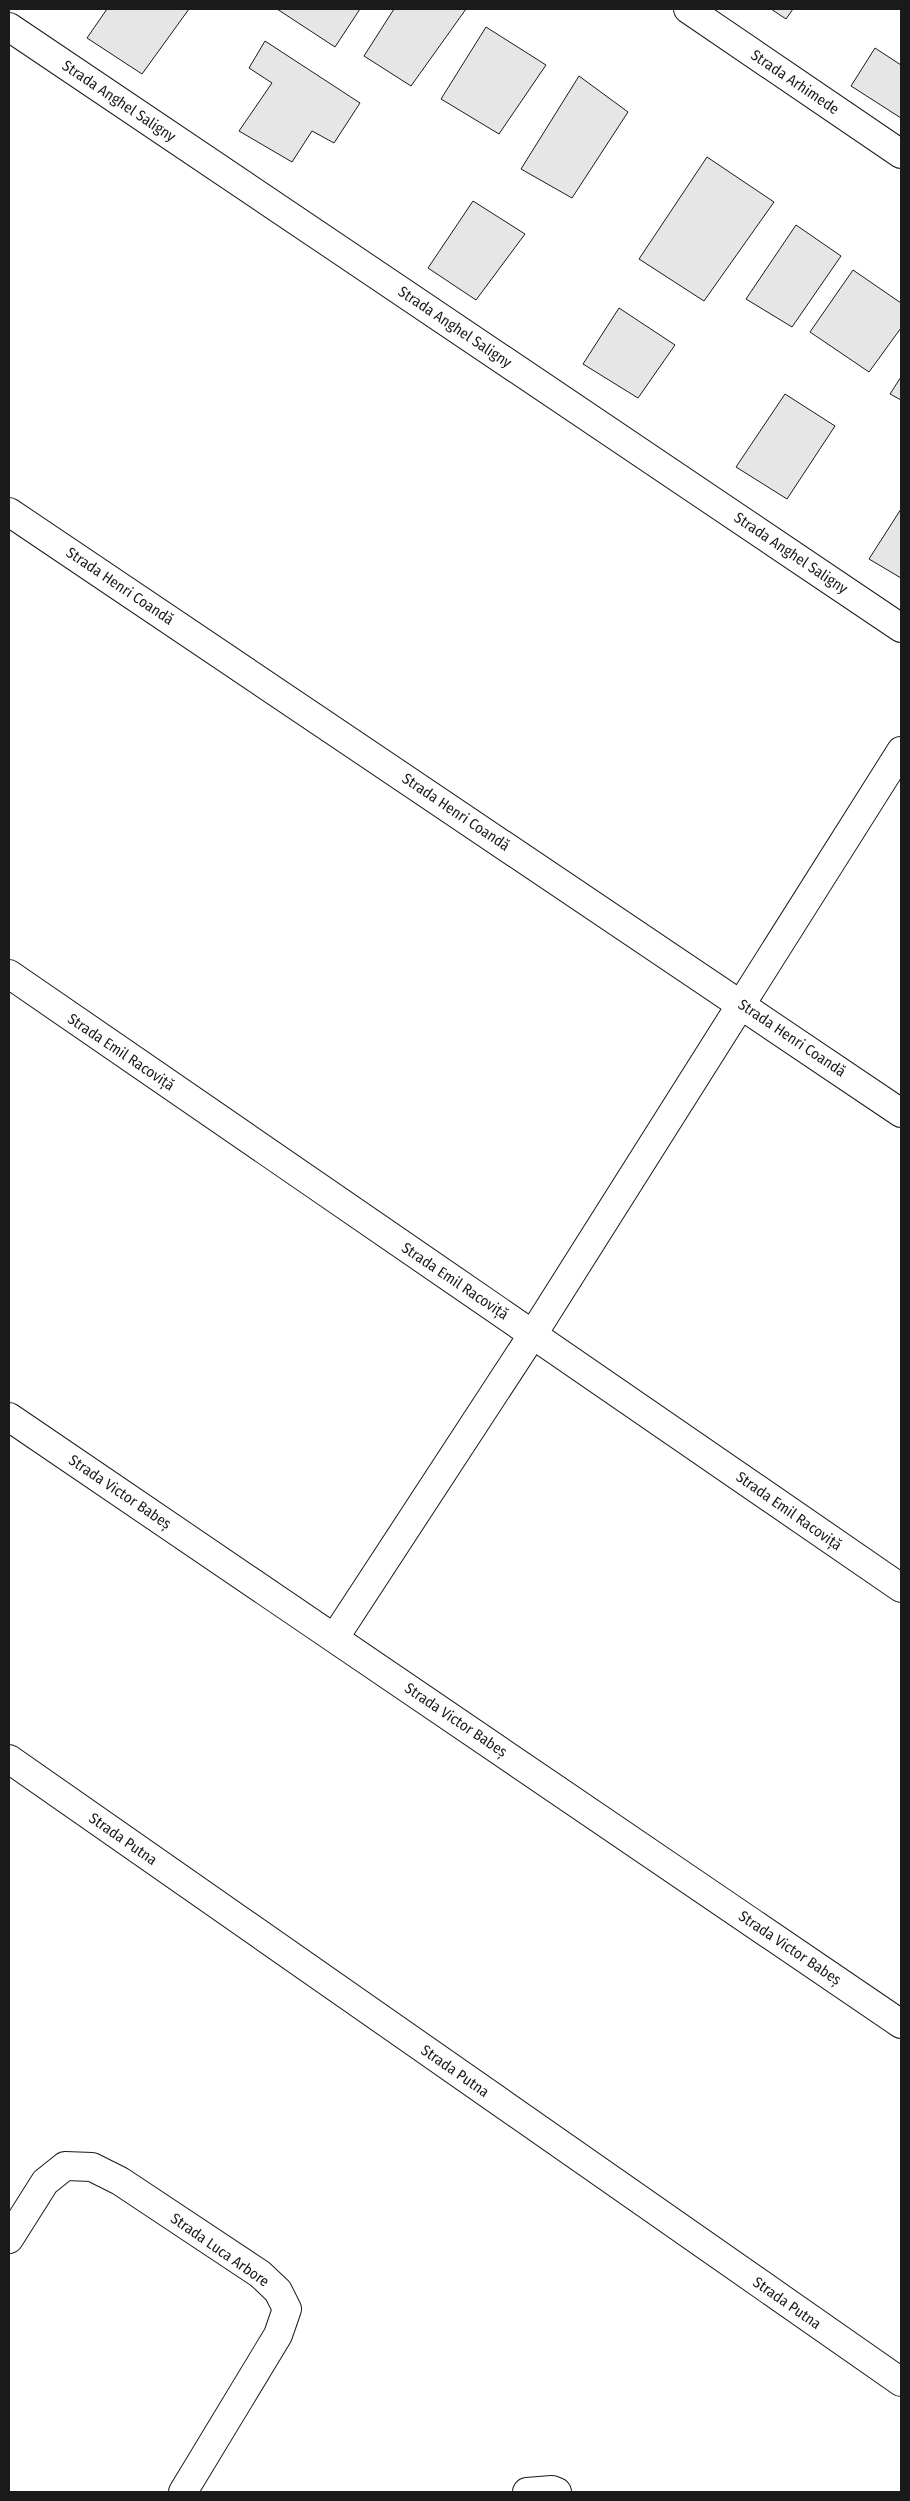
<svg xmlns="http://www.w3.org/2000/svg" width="910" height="2501" font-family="'Fira Sans Condensed',sans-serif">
<rect width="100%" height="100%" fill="#fff"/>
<g fill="#e6e6e6" stroke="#1a1a1a">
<polygon points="107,9 189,9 142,74 87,38"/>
<polygon points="277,9 360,9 335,47"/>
<polygon points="394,9 466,9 411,86 364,56"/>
<polygon points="771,9 793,9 786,19"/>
<polygon points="486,27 546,65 499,134 441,99"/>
<polygon points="265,41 360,103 334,143 312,131 292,162 239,131 272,83 249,68"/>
<polygon points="875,48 901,65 901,118 851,86"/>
<polygon points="579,76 628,112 572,198 521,169"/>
<polygon points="707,157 774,202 704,301 639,259"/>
<polygon points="473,201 525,234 476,300 428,268"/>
<polygon points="796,225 841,256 792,327 746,299"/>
<polygon points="853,270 901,303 901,328 869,372 810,332"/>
<polygon points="619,308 675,345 638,398 583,364"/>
<polygon points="901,377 901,400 890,394"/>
<polygon points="785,394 835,426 787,499 736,467"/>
<polygon points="901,509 901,578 869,559"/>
</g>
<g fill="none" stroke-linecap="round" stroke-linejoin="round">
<g stroke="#1a1a1a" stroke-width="30">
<g id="street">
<polyline points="688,9 901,154"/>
<polyline points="9,27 901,628"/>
<polyline points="9,512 901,1113"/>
<polyline points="9,974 901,1588"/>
<polyline points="9,1417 901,2024"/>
<polyline points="335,1637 533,1334 901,751"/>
<polyline points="9,1759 901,2382"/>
<polyline points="9,2239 45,2182 65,2166 92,2167 120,2181 260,2274 278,2291 287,2309 278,2335 183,2492"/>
<polyline points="527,2492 552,2490 557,2492"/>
</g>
</g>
<use href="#street" stroke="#fff" stroke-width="28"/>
</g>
<g text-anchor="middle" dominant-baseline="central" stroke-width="4" stroke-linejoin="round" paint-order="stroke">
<g font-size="15" fill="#1a1a1a" stroke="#fff">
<text transform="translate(795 82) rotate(34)">Strada Arhimede</text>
<text transform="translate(119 101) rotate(34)">Strada Anghel Saligny</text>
<text transform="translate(455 327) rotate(34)">Strada Anghel Saligny</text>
<text transform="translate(791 553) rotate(34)">Strada Anghel Saligny</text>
<text transform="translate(120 586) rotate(34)">Strada Henri Coandă</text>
<text transform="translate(456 812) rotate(34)">Strada Henri Coandă</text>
<text transform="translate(792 1038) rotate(34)">Strada Henri Coandă</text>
<text transform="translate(121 1052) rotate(34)">Strada Emil Racoviță</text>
<text transform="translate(455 1281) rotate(34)">Strada Emil Racoviță</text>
<text transform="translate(120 1492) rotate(34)">Strada Victor Babeș</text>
<text transform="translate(789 1511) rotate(35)">Strada Emil Racoviță</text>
<text transform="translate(456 1720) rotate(34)">Strada Victor Babeș</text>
<text transform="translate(123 1839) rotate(35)">Strada Putna</text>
<text transform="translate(790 1948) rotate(34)">Strada Victor Babeș</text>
<text transform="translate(455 2071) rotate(35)">Strada Putna</text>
<text transform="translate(220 2250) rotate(35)">Strada Luca Arbore</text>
<text transform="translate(787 2303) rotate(35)">Strada Putna</text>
</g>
</g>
<rect width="910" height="2501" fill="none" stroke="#1a1a1a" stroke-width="20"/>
</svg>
